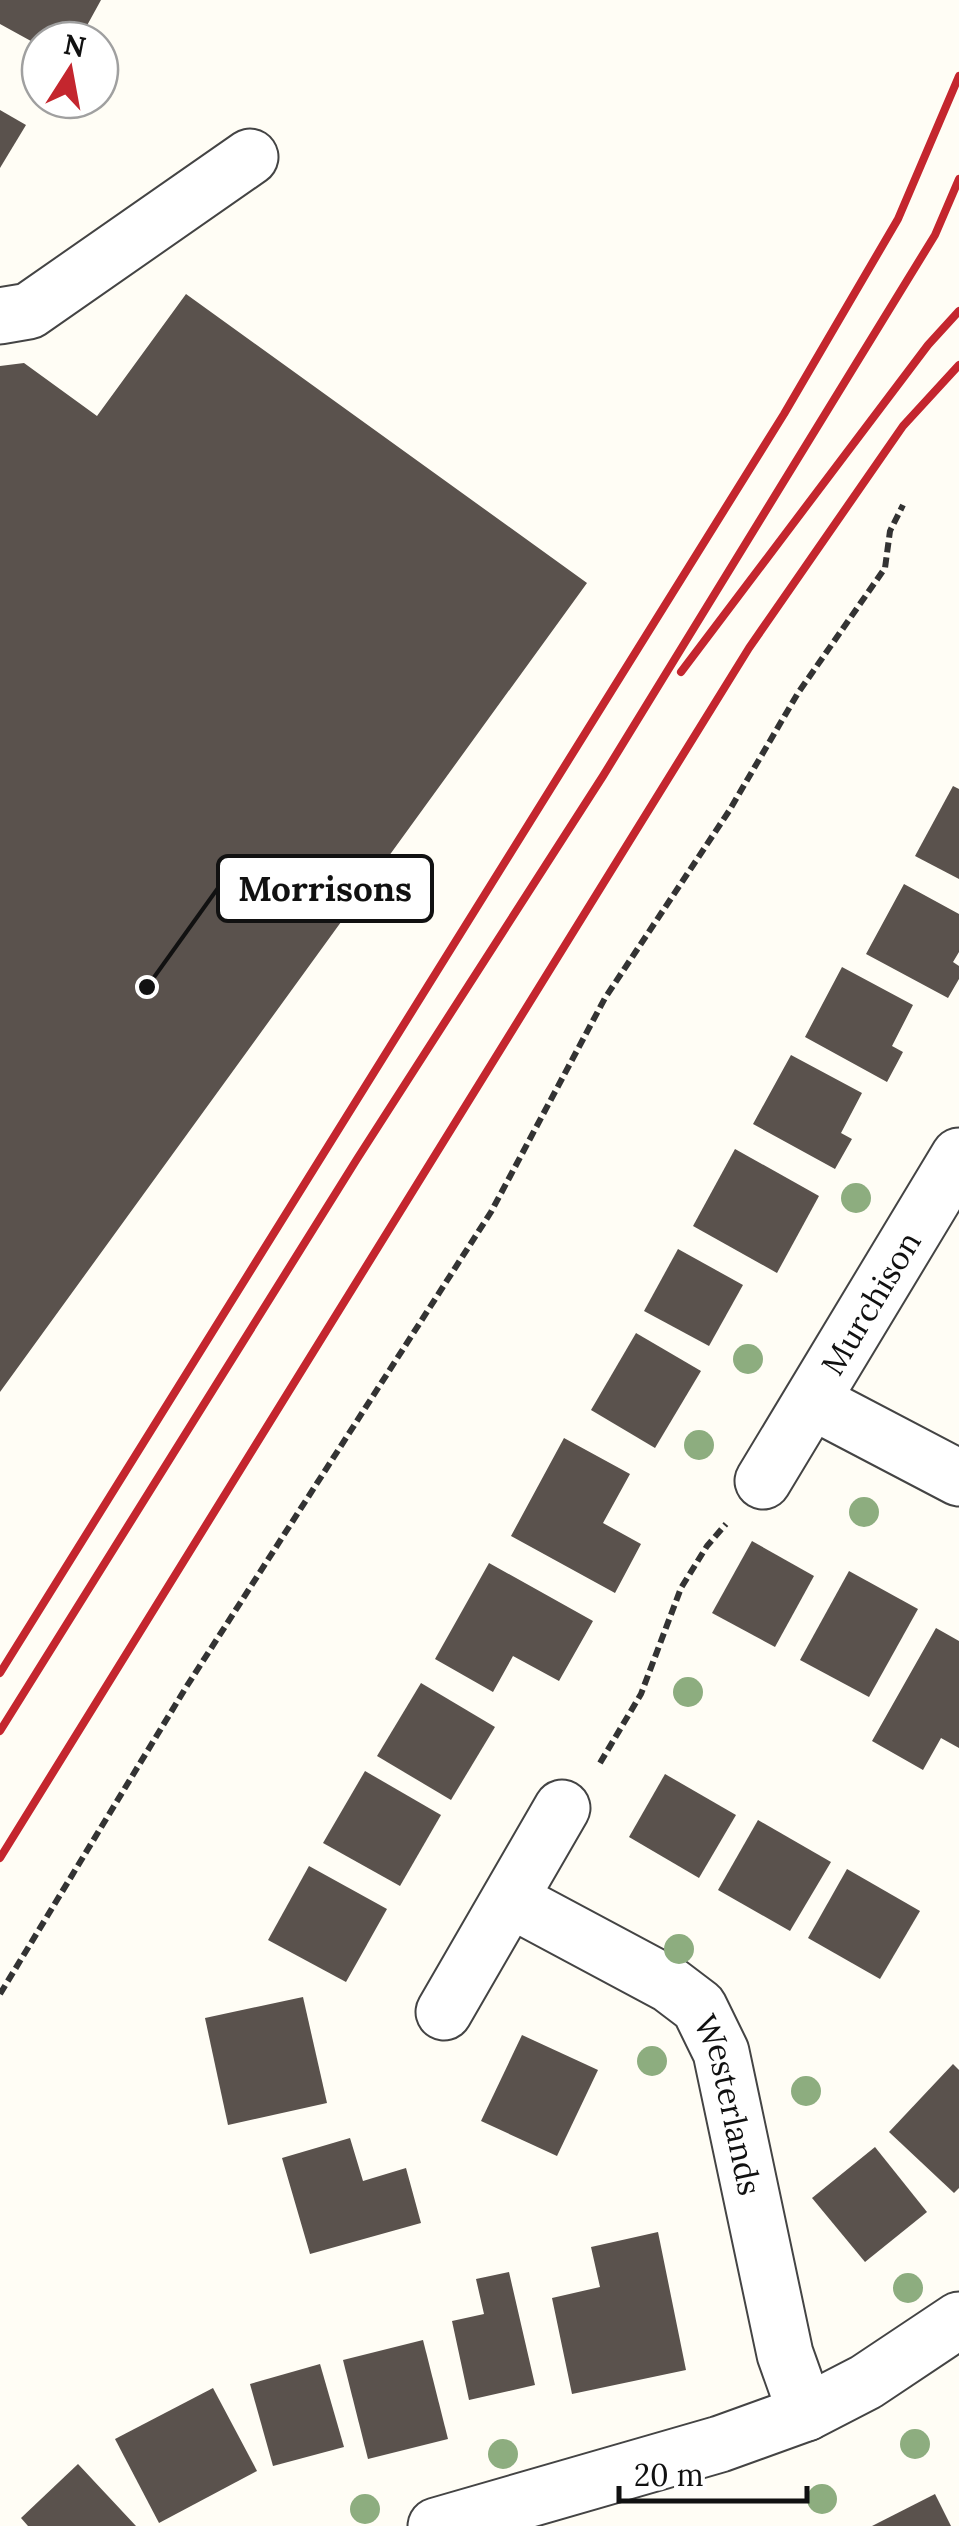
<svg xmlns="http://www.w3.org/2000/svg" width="959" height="2526" font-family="Lora,serif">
<rect width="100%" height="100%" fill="#fffdf5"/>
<g fill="#5a524d">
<polygon points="0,0 101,0 79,40 40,40 40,46 0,24"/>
<polygon points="0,110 26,125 0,168"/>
<polygon points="186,294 587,583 0,1392 0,366 24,363 97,416"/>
<polygon points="953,786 959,789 959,879 915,856"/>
<polygon points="904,884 959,914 959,952 953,962 959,966 959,979 948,998 866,954"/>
<polygon points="842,967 913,1005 892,1046 903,1052 887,1082 805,1037"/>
<polygon points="791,1055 862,1093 841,1133 852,1139 835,1169 753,1124"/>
<polygon points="735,1149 819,1196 777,1273 693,1226"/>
<polygon points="678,1249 743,1285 709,1346 644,1311"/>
<polygon points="636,1333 701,1371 655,1448 591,1410"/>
<polygon points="564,1438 630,1474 603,1523 641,1544 615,1593 511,1536"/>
<polygon points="752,1541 814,1576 775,1647 712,1613"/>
<polygon points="489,1563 593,1621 559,1681 513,1656 493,1692 435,1659"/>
<polygon points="849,1571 918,1609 869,1697 800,1660"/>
<polygon points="936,1628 959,1641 959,1748 941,1738 923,1770 872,1741"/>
<polygon points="421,1683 495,1727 451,1800 377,1756"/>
<polygon points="365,1771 441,1815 400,1886 323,1843"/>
<polygon points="665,1774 736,1815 699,1878 629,1837"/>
<polygon points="758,1820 831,1862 790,1931 718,1890"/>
<polygon points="309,1866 387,1909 346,1982 268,1940"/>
<polygon points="847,1869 920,1911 880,1979 808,1938"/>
<polygon points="303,1997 327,2103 228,2125 205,2018"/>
<polygon points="522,2035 598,2070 557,2156 481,2121"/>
<polygon points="953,2064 959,2070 959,2188 954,2193 889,2132"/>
<polygon points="350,2138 363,2181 406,2168 421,2223 310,2254 282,2158"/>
<polygon points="875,2147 927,2212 865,2262 812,2198"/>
<polygon points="658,2232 686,2370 572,2394 552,2298 600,2287 591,2247"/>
<polygon points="509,2272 535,2385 469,2400 452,2321 484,2314 476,2279"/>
<polygon points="423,2340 448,2439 368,2459 343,2360"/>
<polygon points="320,2364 344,2447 273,2466 250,2384"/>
<polygon points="213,2388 257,2471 159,2523 115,2439"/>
<polygon points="78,2464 136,2526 28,2526 21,2518"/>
<polygon points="935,2494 951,2526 872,2526"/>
</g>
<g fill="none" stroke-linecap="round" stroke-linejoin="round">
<g stroke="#444" stroke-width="59">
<g id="minor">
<polyline points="0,316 29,311 250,157"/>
<polyline points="812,1401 959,1478"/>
<path id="s1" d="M763 1481 959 1156"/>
<path id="s2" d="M511 1900 670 1985 699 2007 721 2052 785 2354 806 2413"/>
<polyline points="444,2012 562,1808"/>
<polyline points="436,2526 720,2444 806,2413 866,2382 959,2320"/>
</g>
</g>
<g stroke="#333" stroke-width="6" stroke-dasharray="10 5" stroke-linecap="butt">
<polyline points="600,1763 641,1694 681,1588 707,1546 726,1524"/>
<polyline points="0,1994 185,1689 491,1212 605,998 729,811 798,693 885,568 890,531 903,505"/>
</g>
<use href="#minor" stroke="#fff" stroke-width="55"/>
<g stroke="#c4262e" stroke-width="8">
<polyline points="681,672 928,345 959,311"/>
<polyline points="0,1673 784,414 898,219 959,76"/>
<polyline points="0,1731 357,1159 603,776 935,235 959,179"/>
<polyline points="0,1858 749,648 903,426 959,365"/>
</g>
</g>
<g fill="#8dad7f">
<circle cx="856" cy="1198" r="15"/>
<circle cx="748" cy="1359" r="15"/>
<circle cx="699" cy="1445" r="15"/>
<circle cx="864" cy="1512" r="15"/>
<circle cx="688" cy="1692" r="15"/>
<circle cx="679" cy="1949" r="15"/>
<circle cx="652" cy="2061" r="15"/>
<circle cx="806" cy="2091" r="15"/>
<circle cx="908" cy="2288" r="15"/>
<circle cx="915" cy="2444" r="15"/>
<circle cx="503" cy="2454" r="15"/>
<circle cx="822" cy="2499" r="15"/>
<circle cx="365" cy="2509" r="15"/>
</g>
<g text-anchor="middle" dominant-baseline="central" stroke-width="10" stroke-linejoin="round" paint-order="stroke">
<g font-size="32" fill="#111" stroke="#fff">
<text stroke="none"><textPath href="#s1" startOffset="208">Murchison</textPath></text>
<text stroke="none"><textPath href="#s2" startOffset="320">Westerlands</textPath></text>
</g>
</g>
<path fill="none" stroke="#111" stroke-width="4" d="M147 987L218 888"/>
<circle fill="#111" stroke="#fff" stroke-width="4" cx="147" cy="987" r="10"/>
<rect fill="#fff" stroke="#111" stroke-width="4" x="218" y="856" width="214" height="65" rx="10"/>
<g font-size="35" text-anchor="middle" font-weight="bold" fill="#111">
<text x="325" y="901">Morrisons</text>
</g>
<g transform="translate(70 70) rotate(11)"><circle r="48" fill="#ffffff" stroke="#a0a0a0" stroke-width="2.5"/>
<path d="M0-8L18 38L0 25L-18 38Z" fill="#c4262e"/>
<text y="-15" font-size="28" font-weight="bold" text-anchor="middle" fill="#111111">N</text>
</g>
<path d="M619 2486v15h188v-15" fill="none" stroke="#111111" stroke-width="5"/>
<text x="634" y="2486" font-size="30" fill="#111111" stroke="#ffffff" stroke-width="8" paint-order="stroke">20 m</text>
</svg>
